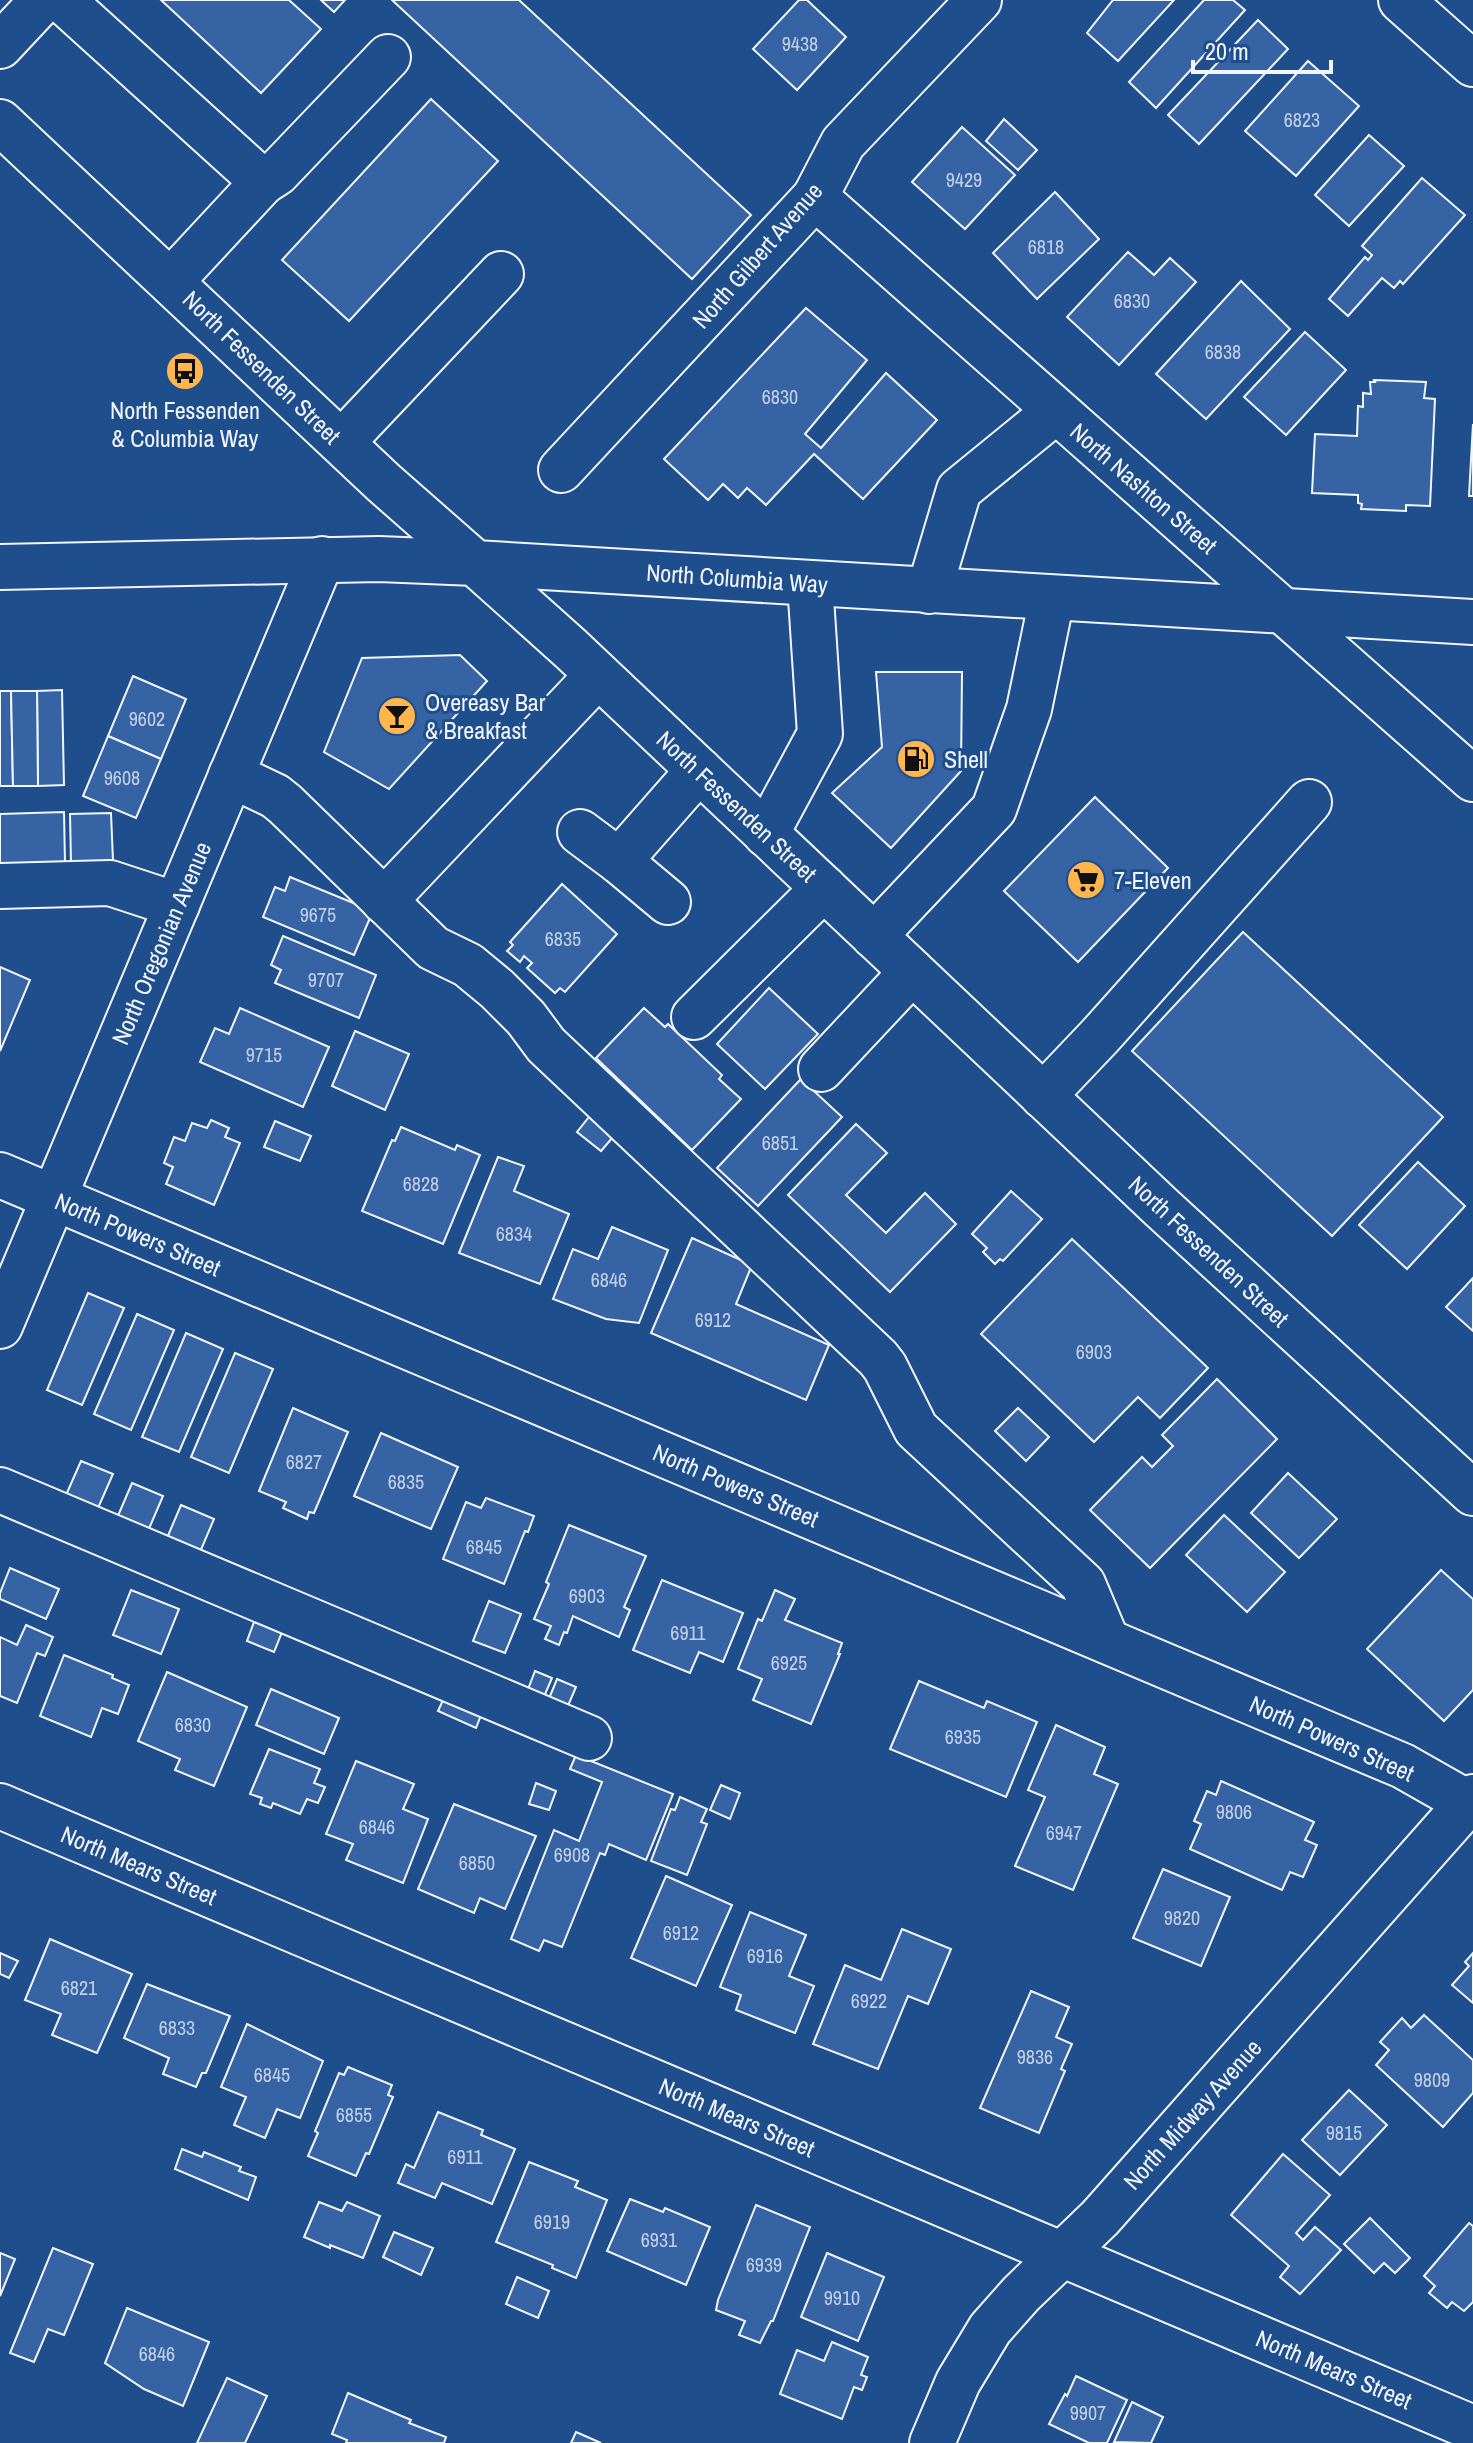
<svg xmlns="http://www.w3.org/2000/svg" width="1473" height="2443" font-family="'Archivo Narrow',sans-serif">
<rect width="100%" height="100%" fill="#1f4e8c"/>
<g fill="#3563a3" stroke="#f2f6ff" stroke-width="2">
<polygon points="161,0 289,0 321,29 261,93"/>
<polygon points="321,0 345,0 334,12"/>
<polygon points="392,0 519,0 751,215 692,279"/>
<polygon points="799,0 807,0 846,37 797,90 753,49"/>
<polygon points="1113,0 1174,0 1118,61 1087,33"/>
<polygon points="1204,0 1233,0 1245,10 1156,108 1129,82"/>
<polygon points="1258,20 1288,49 1199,144 1168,115"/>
<polygon points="1308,61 1359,106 1296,176 1245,131"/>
<polygon points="431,99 498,161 349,321 282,260"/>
<polygon points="1004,119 1037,150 1018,170 986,141"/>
<polygon points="962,127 1015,175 965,229 912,182"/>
<polygon points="1369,135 1404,166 1349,226 1315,195"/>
<polygon points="1422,178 1465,215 1403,284 1400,281 1394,288 1382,278 1348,316 1329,299 1365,257 1368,260 1372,255 1362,246"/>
<polygon points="1055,192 1099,239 1037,299 993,253"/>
<polygon points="1128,252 1154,275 1170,258 1196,282 1119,365 1067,317"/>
<polygon points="1241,281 1290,329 1206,419 1156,374"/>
<polygon points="806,308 867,360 805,434 821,448 886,373 937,420 863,499 814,454 766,505 747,488 738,498 723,484 708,500 664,459"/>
<polygon points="1305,332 1346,370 1286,435 1244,397"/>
<polygon points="1374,380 1426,382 1424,398 1435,399 1430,506 1406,505 1406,511 1361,509 1362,504 1358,503 1358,495 1312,493 1315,434 1357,436 1358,406 1363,407 1363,393 1371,394 1370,382 1375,382"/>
<polygon points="1473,424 1473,496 1469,496"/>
<polygon points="460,655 487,681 389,789 324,752 362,658"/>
<polygon points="876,672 962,672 961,771 891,848 832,793 882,747"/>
<polygon points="133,676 186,699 161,759 108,736"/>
<polygon points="62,690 64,785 38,786 37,691"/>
<polygon points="0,691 11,691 13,786 0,786"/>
<polygon points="11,691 37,691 38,786 13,786"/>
<polygon points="108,736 161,759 136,818 83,796"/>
<polygon points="1095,797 1168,868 1078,962 1004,891"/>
<polygon points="64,812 65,863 0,864 0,814"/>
<polygon points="111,813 113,861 71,862 70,814"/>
<polygon points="290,877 373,911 354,955 263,917 275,887 285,891"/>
<polygon points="562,884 617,934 565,992 560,988 555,993 527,968 532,963 524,956 520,962 507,951 513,945 510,942"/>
<polygon points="1243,932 1443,1117 1332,1236 1132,1051"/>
<polygon points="283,936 376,975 359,1018 275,983 281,970 271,965"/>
<polygon points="0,967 30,980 0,1051"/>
<polygon points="769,988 818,1034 765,1089 717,1044"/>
<polygon points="240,1008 329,1047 303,1107 200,1062 215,1028 229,1034"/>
<polygon points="644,1008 665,1027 668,1024 722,1075 719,1079 741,1099 692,1150 596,1058"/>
<polygon points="355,1031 409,1054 385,1110 332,1086"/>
<polygon points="801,1079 842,1117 758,1206 717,1168"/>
<polygon points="589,1117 613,1137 601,1151 577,1132"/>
<polygon points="211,1120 229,1128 225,1137 240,1143 214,1205 166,1184 173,1167 164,1163 174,1137 185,1141 192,1123 207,1128"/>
<polygon points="275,1121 311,1136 300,1161 264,1147"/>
<polygon points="856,1124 887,1153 846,1195 886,1233 925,1193 956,1224 890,1292 788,1195"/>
<polygon points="401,1127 455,1150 457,1145 480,1155 443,1244 362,1211 392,1140 395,1141"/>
<polygon points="498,1157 524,1166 514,1191 569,1214 540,1284 459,1253"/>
<polygon points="1418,1162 1465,1206 1407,1269 1359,1225"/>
<polygon points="1011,1191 1042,1219 1003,1261 1000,1259 995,1264 983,1252 987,1248 972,1234"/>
<polygon points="612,1227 668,1250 639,1323 606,1319 553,1299 573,1249 598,1259"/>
<polygon points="692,1238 752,1265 736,1304 829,1345 806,1400 651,1333"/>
<polygon points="1072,1239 1208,1368 1160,1418 1138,1397 1094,1442 981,1334"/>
<polygon points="1473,1278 1473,1331 1446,1307"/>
<polygon points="88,1293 124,1308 82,1405 47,1390"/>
<polygon points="137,1314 174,1330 131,1430 94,1414"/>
<polygon points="186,1333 223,1349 179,1452 142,1437"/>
<polygon points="235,1353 273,1369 229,1473 191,1457"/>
<polygon points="1217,1379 1277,1439 1150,1568 1090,1510 1142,1457 1152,1467 1173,1446 1162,1435"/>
<polygon points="293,1408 348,1432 314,1513 309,1512 307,1519 283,1508 286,1502 259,1491"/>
<polygon points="1018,1408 1049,1437 1026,1461 995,1431"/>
<polygon points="381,1433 458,1467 431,1529 354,1496"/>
<polygon points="81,1461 113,1474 98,1508 66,1495"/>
<polygon points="1288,1473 1337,1519 1299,1558 1251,1513"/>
<polygon points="132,1483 163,1496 148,1531 117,1518"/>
<polygon points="486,1498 534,1516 528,1532 525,1531 504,1584 443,1559 466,1502 481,1508"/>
<polygon points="181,1505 214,1519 200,1552 167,1538"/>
<polygon points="1224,1515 1285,1572 1247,1612 1186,1555"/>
<polygon points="569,1525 646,1556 624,1607 630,1610 619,1637 573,1616 567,1633 564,1632 559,1645 545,1639 551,1626 534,1619 549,1584 546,1582"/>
<polygon points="10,1568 59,1589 46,1619 0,1599 0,1593"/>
<polygon points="1441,1570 1473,1599 1473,1690 1444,1721 1367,1649"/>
<polygon points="662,1580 743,1613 723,1662 699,1652 690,1673 633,1650"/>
<polygon points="131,1590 179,1609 161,1654 113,1635"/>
<polygon points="775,1590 795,1599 785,1620 842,1643 838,1654 840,1654 811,1724 753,1700 762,1679 738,1669 758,1619 762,1621"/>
<polygon points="489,1601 521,1614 505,1653 473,1641"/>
<polygon points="254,1622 282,1632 274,1652 247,1641"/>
<polygon points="26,1625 53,1637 45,1656 37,1653 17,1703 0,1696 0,1637 17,1645"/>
<polygon points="64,1655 113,1675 112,1678 129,1685 118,1714 102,1708 91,1737 40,1716"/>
<polygon points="535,1671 552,1678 543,1699 527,1692"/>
<polygon points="167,1672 247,1707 214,1786 175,1770 180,1759 138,1741"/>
<polygon points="557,1679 576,1687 567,1708 548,1701"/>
<polygon points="919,1681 984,1708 987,1701 1037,1722 1006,1797 890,1749"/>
<polygon points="271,1689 339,1718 324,1754 256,1725"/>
<polygon points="448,1689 485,1705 476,1728 438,1711"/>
<polygon points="1056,1725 1105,1747 1094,1774 1118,1784 1073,1890 1015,1866 1045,1797 1028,1790"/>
<polygon points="269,1749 320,1769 314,1783 325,1787 318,1803 307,1799 300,1814 273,1803 271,1808 260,1804 262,1798 250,1794"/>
<polygon points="576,1755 673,1794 646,1860 609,1844 605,1855 600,1853 562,1947 544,1940 539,1951 511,1939 554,1830 579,1841 602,1782 570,1769"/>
<polygon points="356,1761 414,1784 403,1809 428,1819 403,1883 346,1860 353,1844 326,1834"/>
<polygon points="1221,1781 1314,1822 1305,1840 1317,1845 1303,1877 1290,1872 1282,1890 1190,1849 1201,1824 1194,1821 1207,1791 1216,1795"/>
<polygon points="536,1783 556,1791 549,1810 529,1804"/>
<polygon points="721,1785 740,1793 730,1819 710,1810"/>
<polygon points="680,1797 707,1809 701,1822 707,1824 687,1875 651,1861 671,1809 675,1810"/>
<polygon points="454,1804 536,1836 505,1909 480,1898 474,1913 418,1889"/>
<polygon points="1163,1869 1230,1897 1201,1966 1133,1938"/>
<polygon points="666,1876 732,1905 696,1986 631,1958"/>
<polygon points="750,1912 806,1935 789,1976 814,1986 795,2033 736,2010 741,1995 720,1987"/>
<polygon points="902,1929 951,1949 928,2004 908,1996 878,2069 813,2044 845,1965 881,1980"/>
<polygon points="50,1939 132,1974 97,2053 52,2035 61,2014 25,2000"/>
<polygon points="0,1953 18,1961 9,1978 0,1974"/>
<polygon points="1473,1953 1473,2003 1452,1985 1469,1966 1465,1962"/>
<polygon points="147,1984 230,2016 206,2073 202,2073 196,2087 163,2074 169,2058 124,2038"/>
<polygon points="1031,1991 1069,2007 1056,2037 1072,2044 1061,2069 1065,2071 1039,2133 980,2108"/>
<polygon points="1424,2015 1473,2060 1473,2093 1443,2127 1376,2065 1389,2050 1380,2042 1402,2018 1411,2028"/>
<polygon points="247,2024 323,2061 300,2118 277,2109 265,2138 234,2125 246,2097 221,2087"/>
<polygon points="348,2067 392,2085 388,2095 393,2097 369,2154 366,2153 356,2176 308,2156 318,2133 315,2131 339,2073 344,2075"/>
<polygon points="1349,2090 1387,2125 1340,2175 1302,2140"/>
<polygon points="438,2112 483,2130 481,2135 515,2149 492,2204 442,2183 435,2198 398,2183 406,2164 414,2168"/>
<polygon points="182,2149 202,2157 204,2152 241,2167 239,2171 256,2177 248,2200 175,2169"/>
<polygon points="1283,2154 1330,2195 1296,2233 1303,2240 1315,2227 1341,2250 1300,2294 1280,2277 1289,2266 1231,2215"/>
<polygon points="529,2162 578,2181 575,2187 607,2200 576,2278 552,2268 553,2265 496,2242"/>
<polygon points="630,2199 663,2212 665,2208 710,2227 686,2285 607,2251"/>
<polygon points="319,2202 342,2211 347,2202 380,2216 363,2258 330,2245 330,2248 304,2237"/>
<polygon points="756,2205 810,2227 773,2321 771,2321 760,2343 739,2335 745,2321 716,2310 718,2300"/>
<polygon points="1370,2218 1410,2258 1395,2273 1384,2263 1374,2273 1344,2244"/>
<polygon points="1469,2223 1473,2226 1473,2302 1464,2311 1452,2302 1447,2308 1429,2293 1435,2286 1424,2276"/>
<polygon points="394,2232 433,2248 421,2275 383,2257"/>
<polygon points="53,2248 93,2264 64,2335 48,2329 34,2362 10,2353"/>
<polygon points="0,2253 15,2259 0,2296"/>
<polygon points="827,2253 884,2277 858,2341 801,2317"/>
<polygon points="517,2277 549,2291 538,2318 506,2304"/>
<polygon points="127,2308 209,2342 183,2406 144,2389 105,2363"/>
<polygon points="832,2342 868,2357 861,2375 867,2377 862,2390 854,2387 842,2419 780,2394 797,2350 824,2361"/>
<polygon points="1076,2376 1127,2400 1107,2443 1089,2443 1049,2424 1065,2394 1067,2396"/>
<polygon points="227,2378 267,2396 245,2443 197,2443"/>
<polygon points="348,2393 411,2420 409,2423 446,2437 444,2443 346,2443 347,2440 332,2434"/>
<polygon points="1132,2402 1163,2417 1151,2443 1114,2442"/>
<polygon points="576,2432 601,2443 571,2443"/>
</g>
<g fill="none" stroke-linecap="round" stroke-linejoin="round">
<g stroke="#f2f6ff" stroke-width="48">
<g id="minor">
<polyline points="62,0 263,182 277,173 388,57"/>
<polyline points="1401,0 1473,64"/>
<polyline points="0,46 43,0"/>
<polyline points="0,122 384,483 475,563 1473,622"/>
<polyline points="815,197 1473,779"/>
<polyline points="171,281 263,182"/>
<polyline points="342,442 501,274"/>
<polyline points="561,470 815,197 843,143 979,0"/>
<polyline points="929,591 959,490 1056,411"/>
<polyline points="231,775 275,796 285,804 433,948 468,965 497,989 526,1018 546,1045 878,1358 885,1367 916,1429 1083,1584 1107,1641"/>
<polyline points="580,832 619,861"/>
<polyline points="766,834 820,734 810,583"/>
<polyline points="0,886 110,883 177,905"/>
<polyline points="384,901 598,675"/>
<polyline points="668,902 619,861 699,770"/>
<polyline points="874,936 994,809 1029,709 1052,598"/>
<polyline points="694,1017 824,888"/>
<polyline points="821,1069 912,972"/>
<polyline points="1043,1096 1100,1036 1309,802"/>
<polyline points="0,1175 1403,1766 1468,1803"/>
<polyline points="0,1326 322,559"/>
<polyline points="0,1490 589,1738"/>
<polyline points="0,1806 1473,2428"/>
<polyline points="932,2443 958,2382 990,2329 1021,2294 1100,2218 1473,1797"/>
</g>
</g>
<g stroke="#f2f6ff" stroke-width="48">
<polyline id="major" points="0,567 379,559 475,563 571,649 1162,1208 1473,1493"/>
</g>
<use href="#minor" stroke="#1f4e8c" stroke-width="44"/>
<use href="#major" stroke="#1f4e8c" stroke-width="44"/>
</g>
<defs>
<g id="bus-disc" transform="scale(2)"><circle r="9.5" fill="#ffb74d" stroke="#1f4e8c"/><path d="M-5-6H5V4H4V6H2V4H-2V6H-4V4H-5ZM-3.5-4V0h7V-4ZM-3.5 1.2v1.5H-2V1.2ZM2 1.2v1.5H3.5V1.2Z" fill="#111"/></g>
<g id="bar-disc" transform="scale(2)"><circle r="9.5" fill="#ffb74d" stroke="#1f4e8c"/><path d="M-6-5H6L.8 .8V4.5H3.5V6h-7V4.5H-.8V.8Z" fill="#111"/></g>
<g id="fuel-disc" transform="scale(2)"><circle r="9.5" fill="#ffb74d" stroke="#1f4e8c"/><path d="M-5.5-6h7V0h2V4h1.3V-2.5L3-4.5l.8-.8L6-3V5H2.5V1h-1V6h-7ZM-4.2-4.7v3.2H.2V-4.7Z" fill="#111"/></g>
<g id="supermarket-disc" transform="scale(2)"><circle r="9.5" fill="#ffb74d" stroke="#1f4e8c"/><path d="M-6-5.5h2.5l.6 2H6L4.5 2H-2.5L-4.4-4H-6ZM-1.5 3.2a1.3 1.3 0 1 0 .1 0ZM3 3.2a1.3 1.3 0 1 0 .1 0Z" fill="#111"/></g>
</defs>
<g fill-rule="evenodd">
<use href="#bus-disc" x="185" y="371"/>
<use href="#bar-disc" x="397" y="716"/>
<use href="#fuel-disc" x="916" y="759"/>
<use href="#supermarket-disc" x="1086" y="880"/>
</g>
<g text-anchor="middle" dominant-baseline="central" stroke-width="6" stroke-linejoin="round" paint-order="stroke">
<g font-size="20" fill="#c3d1e8">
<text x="800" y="43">9438</text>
<text x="1302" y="119">6823</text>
<text x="964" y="179">9429</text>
<text x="1046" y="246">6818</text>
<text x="1132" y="300">6830</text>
<text x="1223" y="351">6838</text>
<text x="780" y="396">6830</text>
<text x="147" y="718">9602</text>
<text x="122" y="777">9608</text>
<text x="318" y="914">9675</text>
<text x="563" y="938">6835</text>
<text x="326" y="979">9707</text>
<text x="264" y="1054">9715</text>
<text x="780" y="1142">6851</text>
<text x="421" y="1183">6828</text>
<text x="514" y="1233">6834</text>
<text x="609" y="1279">6846</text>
<text x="713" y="1319">6912</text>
<text x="1094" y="1351">6903</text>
<text x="304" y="1461">6827</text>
<text x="406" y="1481">6835</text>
<text x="484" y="1546">6845</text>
<text x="587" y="1595">6903</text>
<text x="688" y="1632">6911</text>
<text x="789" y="1662">6925</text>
<text x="193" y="1724">6830</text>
<text x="963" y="1736">6935</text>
<text x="1234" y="1811">9806</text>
<text x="377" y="1826">6846</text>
<text x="1064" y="1832">6947</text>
<text x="572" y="1854">6908</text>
<text x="477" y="1862">6850</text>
<text x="1182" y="1917">9820</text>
<text x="681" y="1932">6912</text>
<text x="765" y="1955">6916</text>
<text x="79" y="1987">6821</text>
<text x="869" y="2000">6922</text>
<text x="177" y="2027">6833</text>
<text x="1035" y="2056">9836</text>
<text x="272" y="2074">6845</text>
<text x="1432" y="2079">9809</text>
<text x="354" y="2114">6855</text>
<text x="1344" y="2132">9815</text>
<text x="465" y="2156">6911</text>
<text x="552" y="2221">6919</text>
<text x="659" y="2239">6931</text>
<text x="764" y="2264">6939</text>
<text x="842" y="2297">9910</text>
<text x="157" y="2353">6846</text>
<text x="1088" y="2412">9907</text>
</g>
<g font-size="24" fill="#f2f6ff" stroke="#1f4e8c">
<text transform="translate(757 255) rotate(-49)">North Gilbert Avenue</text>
<text transform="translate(262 367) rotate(44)">North Fessenden Street</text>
<text transform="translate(1144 488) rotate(41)">North Nashton Street</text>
<text transform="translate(737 578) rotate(4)">North Columbia Way</text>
<text transform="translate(737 806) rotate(43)">North Fessenden Street</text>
<text transform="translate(161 943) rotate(-67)">North Oregonian Avenue</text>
<text transform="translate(138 1234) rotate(23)">North Powers Street</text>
<text transform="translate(1209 1251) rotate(43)">North Fessenden Street</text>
<text transform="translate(736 1485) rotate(23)">North Powers Street</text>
<text transform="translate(1332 1738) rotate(24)">North Powers Street</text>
<text transform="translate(139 1865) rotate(23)">North Mears Street</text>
<text transform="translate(1192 2114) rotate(-48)">North Midway Avenue</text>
<text transform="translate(737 2117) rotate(23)">North Mears Street</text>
<text transform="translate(1334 2369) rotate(23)">North Mears Street</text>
</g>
<g font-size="24" fill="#f2f6ff" stroke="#1f4e8c" text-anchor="start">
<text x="185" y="410" text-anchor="middle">North Fessenden<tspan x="185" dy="28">&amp; Columbia Way</tspan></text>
<text x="425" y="702">Overeasy Bar<tspan x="425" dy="28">&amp; Breakfast</tspan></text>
<text x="944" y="759">Shell</text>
<text x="1114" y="880">7-Eleven</text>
</g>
</g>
<path d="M1193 60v12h138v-12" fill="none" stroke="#f2f6ff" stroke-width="4"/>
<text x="1205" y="60" font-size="24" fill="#f2f6ff" stroke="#1f4e8c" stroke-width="6" paint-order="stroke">20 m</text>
</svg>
